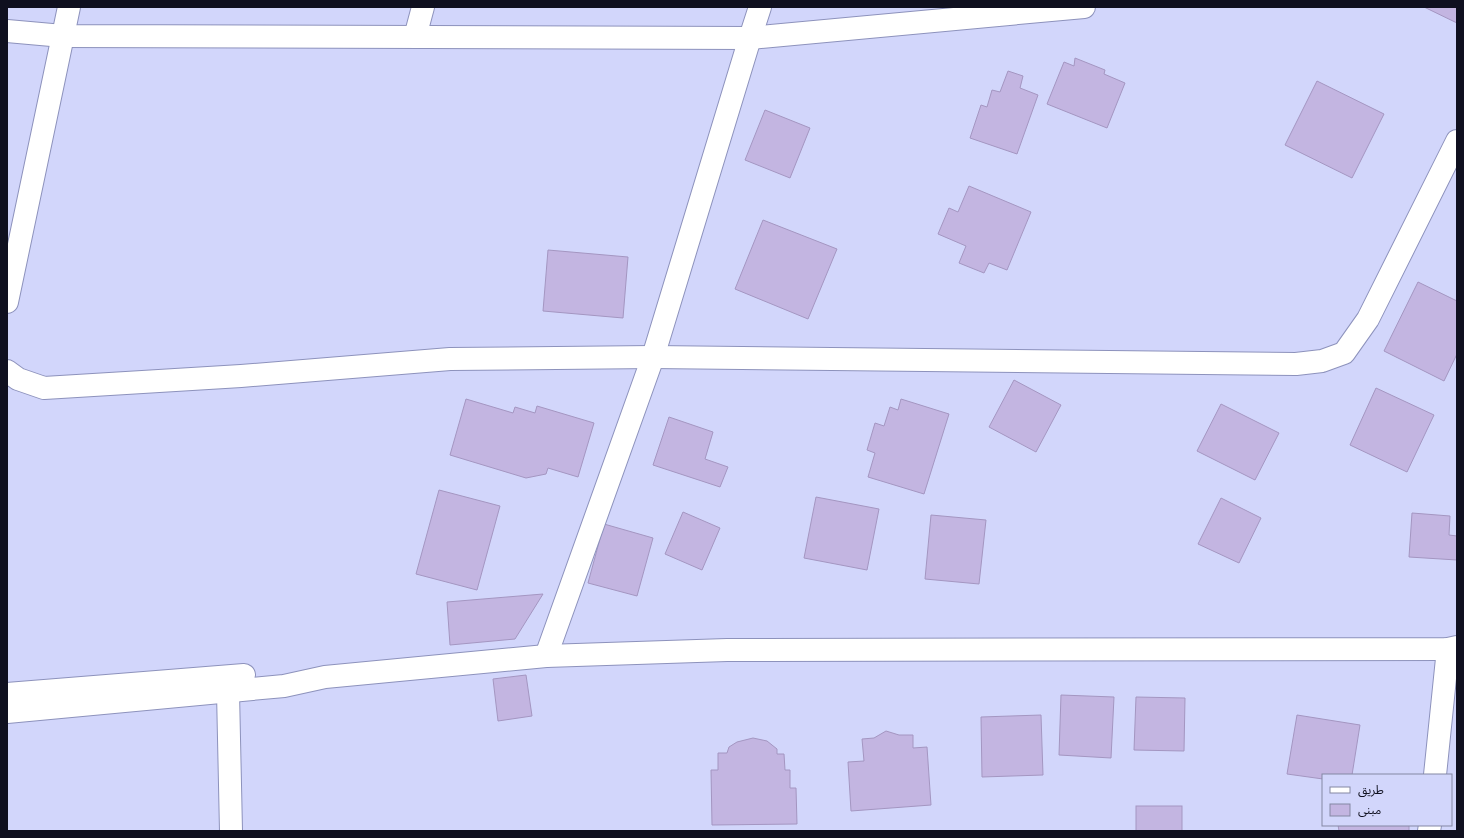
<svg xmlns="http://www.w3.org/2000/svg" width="1464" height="838" font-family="'Noto Sans','Noto Sans Arabic',sans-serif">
<rect width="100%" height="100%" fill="#d2d6fb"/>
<g fill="#c3b5e1" stroke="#a496c1">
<polygon points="1424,7 1457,7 1457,23"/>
<polygon points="1075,58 1105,70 1104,74 1125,83 1107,128 1047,104 1064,62 1074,66"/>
<polygon points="1008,71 1023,76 1020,88 1038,95 1017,154 970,138 981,105 987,107 992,90 1000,92"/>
<polygon points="1317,81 1384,114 1352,178 1285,145"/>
<polygon points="765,110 810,128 790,178 745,160"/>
<polygon points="969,186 1031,212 1007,270 989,263 984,273 959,263 966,246 938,234 949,208 958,212"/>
<polygon points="763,220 837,249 808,319 735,289"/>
<polygon points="548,250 628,257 623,318 543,311"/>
<polygon points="1418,282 1457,301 1457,354 1444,381 1384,351"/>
<polygon points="1014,380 1061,405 1036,452 989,427"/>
<polygon points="1376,388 1434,415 1407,472 1350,445"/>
<polygon points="466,399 513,413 515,407 535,413 537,406 594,423 578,477 548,468 546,474 526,478 450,455"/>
<polygon points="901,399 949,414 924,494 868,477 875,453 867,450 875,423 884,426 890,407 898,410"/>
<polygon points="1221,404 1279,433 1255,480 1197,451"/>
<polygon points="669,417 713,432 705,459 728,467 720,487 653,465"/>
<polygon points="439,490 500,506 477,590 416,574"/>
<polygon points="816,497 879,509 867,570 804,558"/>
<polygon points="1221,498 1261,518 1239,563 1198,544"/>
<polygon points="683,512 720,528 702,570 665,554"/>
<polygon points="1412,513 1450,516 1449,535 1457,536 1457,560 1409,557"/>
<polygon points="931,515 986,520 979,584 925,579"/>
<polygon points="604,524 653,538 637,596 588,583"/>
<polygon points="543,594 515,639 450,645 447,602"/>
<polygon points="526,675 532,716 498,721 493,679"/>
<polygon points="1061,695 1114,697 1111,758 1059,755"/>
<polygon points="1136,697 1185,698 1184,751 1134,750"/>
<polygon points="1041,715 1043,775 982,777 981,717"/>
<polygon points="1297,715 1360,725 1352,775 1323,775 1323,779 1287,774"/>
<polygon points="886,731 899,735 913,735 913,748 927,747 931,805 851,811 848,762 864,761 862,739 874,738"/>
<polygon points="753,738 767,741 777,749 777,754 784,754 785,770 790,770 790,788 796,788 797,824 712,825 711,770 718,770 718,753 727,753 729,747 737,742"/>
<rect x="1136" y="806" width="46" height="25"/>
<polygon points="1338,825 1409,825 1409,831 1339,831"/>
</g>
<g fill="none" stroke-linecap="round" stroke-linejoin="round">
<g stroke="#8d92bc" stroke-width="24">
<g id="minor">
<polyline points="7,31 63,36 750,38 1084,7"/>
<polyline points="415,37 423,7"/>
<polyline points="7,302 69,7"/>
<polyline points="7,371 18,379 44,388 241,376 450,359 653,357 1296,364 1322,361 1344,353 1368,319 1457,141"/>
<polyline points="546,656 653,357 750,38 760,7"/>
<polyline points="228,692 231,831"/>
<polyline points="7,694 244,675"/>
<polyline points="7,712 284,686 325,677 546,656 727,650 1448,649 1457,647"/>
<polyline points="1435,775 1448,649"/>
<polyline points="1429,831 1430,825"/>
</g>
</g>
<use href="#minor" stroke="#fff" stroke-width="22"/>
</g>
<rect width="1464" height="838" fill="none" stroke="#0f101f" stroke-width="16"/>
<rect x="1322" y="774" width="130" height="52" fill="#d2d6fb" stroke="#8487a3"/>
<rect x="1330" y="787" width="20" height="6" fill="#ffffff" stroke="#8487a3"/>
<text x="1358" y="794" font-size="12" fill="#0f101f">طريق</text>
<rect x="1330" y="804" width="20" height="12" fill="#c3b5e1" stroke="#8487a3"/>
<text x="1358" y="814" font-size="12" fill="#0f101f">مبنى</text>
</svg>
